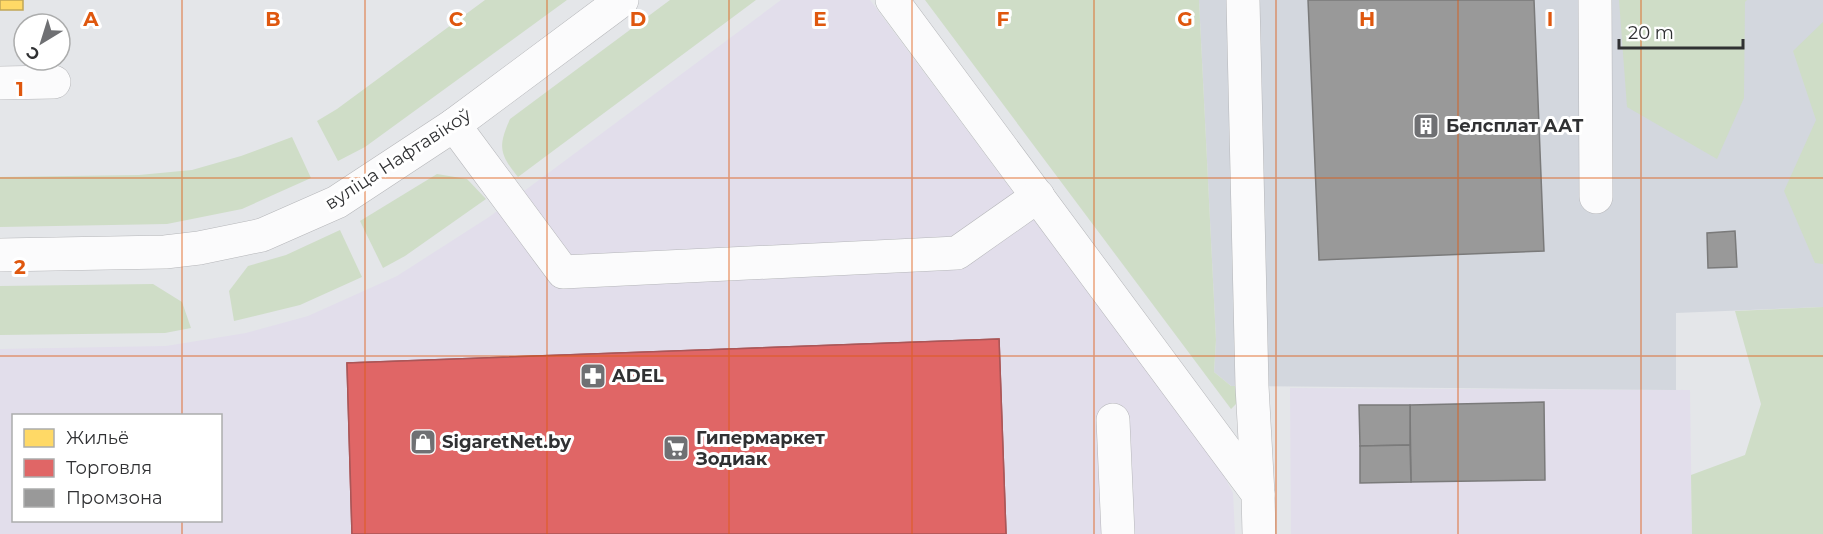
<svg xmlns="http://www.w3.org/2000/svg" width="1823" height="534" font-family="Montserrat,sans-serif">
<rect width="100%" height="100%" fill="#e4e6e9"/>
<g fill="#e2deeb" fill-rule="evenodd">
<path d="M781 0H870L1222 472 1233 493 1235 534H0V349L166 346 246 333 308 316 397 276 489 217ZM14 416H220V520H14Z"/>
<polygon points="1290,388 1690,390 1692,534 1291,534"/>
</g>
<polygon fill="#d3d7de" points="1199,0 1823,0 1823,307 1676,313 1676,390 1231,386 1214,372 1216,340"/>
<g fill="#cfddc7">
<polygon points="485,0 567,0 365,147 338,161 317,121 337,109"/>
<path d="M670 0H756L518 177C499 154 498 146 510 119Z"/>
<polygon points="925,0 1199,0 1216,340 1214,372 1231,386 1236,386 1237,403 1231,409"/>
<polygon points="1619,0 1747,0 1745,2 1744,98 1717,159 1627,107"/>
<polygon points="1823,22 1823,264 1815,263 1784,191 1816,120 1793,51"/>
<polygon points="292,137 311,178 242,209 167,224 0,227 0,177 139,175 192,170 241,156"/>
<polygon points="437,174 467,179 486,199 405,256 383,268 360,221"/>
<polygon points="340,230 362,277 300,305 234,321 229,291 248,266 286,255"/>
<polygon points="153,284 182,302 191,328 165,333 0,335 0,286"/>
<polygon points="1823,307 1823,534 1692,534 1691,475 1745,455 1761,404 1735,311"/>
</g>
<rect fill="#ffd966" stroke="#c1a757" stroke-width="1.5" x="0" y="0" width="23" height="10"/>
<g fill="#e06666" stroke="#ab5657" stroke-width="1.5">
<polygon points="999,339 1006,534 352,534 347,363"/>
<polygon points="999,339 1006,534 352,534 347,363"/>
</g>
<g fill="#999" stroke="#7a7a7a" stroke-width="1.5">
<polygon points="1308,0 1534,0 1544,251 1319,260"/>
<polygon points="1735,231 1737,267 1708,268 1707,233"/>
<polygon points="1544,402 1545,480 1411,482 1410,405"/>
<polygon points="1359,405 1410,405 1410,445 1360,446"/>
<polygon points="1410,445 1411,482 1360,483 1360,446"/>
</g>
<g fill="none" stroke-linecap="round" stroke-linejoin="round">
<g stroke="#b5b6b9" stroke-width="34">
<g id="minor">
<polyline points="892,0 1258,494 1259,534"/>
<polyline points="1243,0 1252,386 1258,494"/>
<polyline points="1595,0 1596,197"/>
<polyline points="0,83 54,82"/>
<polyline points="454,125 563,272 957,253 1038,196"/>
<polyline points="0,255 165,252 199,248 262,235 337,202 454,125 622,0"/>
<polyline points="1113,420 1118,534"/>
</g>
</g>
<use href="#minor" stroke="#fbfbfc" stroke-width="33"/>
</g>
<path fill="none" stroke="#df570e" stroke-width="1.5" stroke-opacity="0.55" d="M182 0V416M365 0V534M547 0V534M729 0V534M912 0V534M1094 0V534M1276 0V534M1458 0V534M1641 0V534M0 178H1823M0 356H1823M182 520V534"/>
<defs>
<g id="building-square" transform="scale(1.35)"><rect x="-9" y="-9" width="18" height="18" rx="4" fill="#6f7073" stroke="#fff"/><path d="M-4-6H4V6H1V3H-1V6H-4ZM-2.5-4.3h1.7v1.8h-1.7ZM.8-4.3h1.7v1.8H.8ZM-2.5-1h1.7V.8h-1.7ZM.8-1h1.7V.8H.8Z" fill="#fff"/></g>
<g id="pharmacy-square" transform="scale(1.35)"><rect x="-9" y="-9" width="18" height="18" rx="4" fill="#6f7073" stroke="#fff"/><path d="M-2-6h4v4h4v4h-4v4h-4v-4h-4v-4h4Z" fill="#fff"/></g>
<g id="shop-square" transform="scale(1.35)"><rect x="-9" y="-9" width="18" height="18" rx="4" fill="#6f7073" stroke="#fff"/><path d="M-5-2.5h2.3a2.7 3.5 0 0 1 5.4 0H5L5.5 6h-11ZM-1.5-2.5h3a1.5 2.3 0 0 0-3 0Z" fill="#fff"/></g>
<g id="supermarket-square" transform="scale(1.35)"><rect x="-9" y="-9" width="18" height="18" rx="4" fill="#6f7073" stroke="#fff"/><path d="M-6-5.5h2.5l.6 2H6L4.5 2H-2.5L-4.4-4H-6ZM-1.5 3.2a1.3 1.3 0 1 0 .1 0ZM3 3.2a1.3 1.3 0 1 0 .1 0Z" fill="#fff"/></g>
</defs>
<g fill-rule="evenodd">
<use href="#building-square" x="1426" y="126"/>
<use href="#pharmacy-square" x="593" y="376"/>
<use href="#shop-square" x="423" y="442"/>
<use href="#supermarket-square" x="676" y="448"/>
</g>
<g text-anchor="middle" dominant-baseline="central" stroke-width="6" stroke-linejoin="round" paint-order="stroke">
<g font-size="18" font-weight="bold" fill="#303133" stroke="#fff" text-anchor="start">
<text x="1446" y="126">Белсплат ААТ</text>
<text x="612" y="376">ADEL</text>
<text x="696" y="438">Гипермаркет<tspan x="696" dy="21">Зодиак</tspan></text>
<text x="442" y="442">SigaretNet.by</text>
</g>
<g font-size="18" fill="#303133" stroke="#fff">
<text transform="translate(398 159) rotate(-33)">вуліца Нафтавікоў</text>
</g>
</g>
<g font-size="20" text-anchor="middle" font-weight="bold" fill="#df570e" stroke="#fff" stroke-width="6" stroke-linejoin="round" paint-order="stroke">
<text x="91" y="26">A</text>
<text x="273" y="26">B</text>
<text x="456" y="26">C</text>
<text x="638" y="26">D</text>
<text x="820" y="26">E</text>
<text x="1003" y="26">F</text>
<text x="1185" y="26">G</text>
<text x="1367" y="26">H</text>
<text x="1550" y="26">I</text>
<text x="20" y="96">1</text>
<text x="20" y="274">2</text>
</g>
<rect x="12" y="414" width="210" height="108" fill="#ffffff" stroke="#acadad" stroke-width="1.5"/>
<rect x="24" y="429" width="30" height="18" fill="#ffd966" stroke="#acadad" stroke-width="1.5"/>
<text x="66" y="444" font-size="18" fill="#303133">Жильё</text>
<rect x="24" y="459" width="30" height="18" fill="#e06666" stroke="#acadad" stroke-width="1.5"/>
<text x="66" y="474" font-size="18" fill="#303133">Торговля</text>
<rect x="24" y="489" width="30" height="18" fill="#999999" stroke="#acadad" stroke-width="1.5"/>
<text x="66" y="504" font-size="18" fill="#303133">Промзона</text>
<g transform="translate(42 42) rotate(218)"><circle r="28" fill="#ffffff" stroke="#acadad" stroke-width="1.5"/>
<path d="M0-4.5L10 22L0 15L-10 22Z" fill="#6f7073"/>
<text y="-9" font-size="16" font-weight="bold" text-anchor="middle" fill="#303133">С</text>
</g>
<path d="M1619 39v9h124v-9" fill="none" stroke="#303133" stroke-width="3"/>
<text x="1628" y="39" font-size="18" fill="#303133" stroke="#ffffff" stroke-width="4.5" paint-order="stroke">20 m</text>
</svg>
